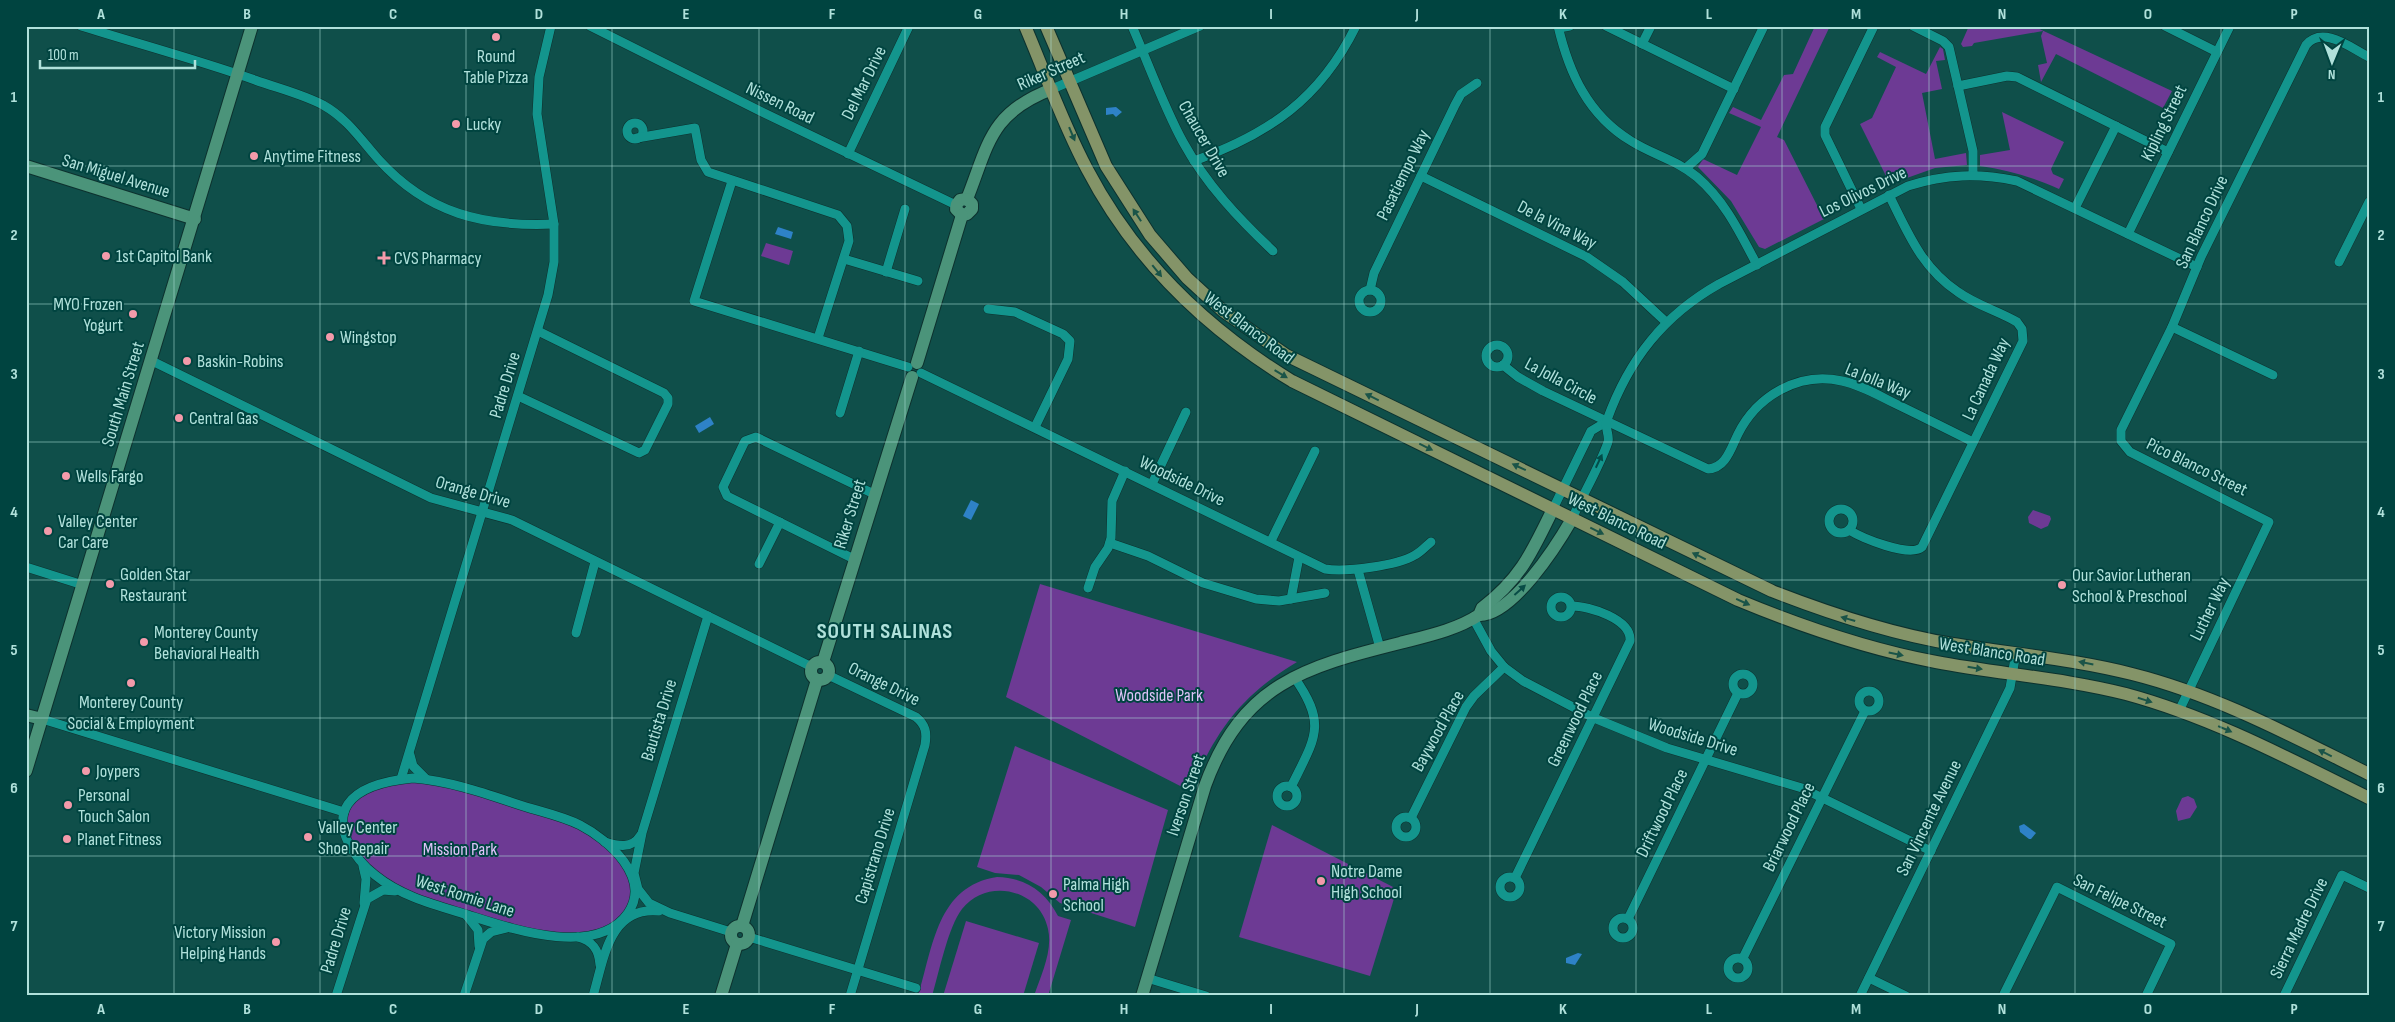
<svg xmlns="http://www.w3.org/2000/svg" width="2395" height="1022" font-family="'Sofia Sans Condensed',sans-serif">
<rect width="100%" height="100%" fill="#0f4f4a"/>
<g fill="#6d3a94">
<polygon points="1815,26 1830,26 1777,137 1784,140 1824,219 1765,249 1759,247 1731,201 1698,167 1703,159 1737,175 1761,127 1729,113 1733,107 1761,120 1784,75 1793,74"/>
<polygon points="1969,26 2033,26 2172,91 2163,108 2056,54 2041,82 2038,65 2047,63 2041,36 2043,31 1974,43 1972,46 1963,47 1961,44"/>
<polygon points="1940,47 1943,49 1945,60 1936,61 1942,89 1922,93 1935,159 1966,153 1967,165 1935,168 1890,184 1860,124 1872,118 1896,67 1877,57 1880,52 1926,74"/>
<path d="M2002 112 2064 142 2051 169 2053 174 2064 179 2059 189C2033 177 2008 170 1980 166V155L2010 150Z"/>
<polygon points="766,243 793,251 789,265 761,256"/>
<polygon points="2033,510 2050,516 2051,519 2048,526 2041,529 2029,523 2028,517"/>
<path d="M1040 584 1297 662C1240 696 1216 731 1190 791L1006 697Z"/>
<polygon points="1015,746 1168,810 1135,927 1060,903 1041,887 1019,875 995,873 977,867"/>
<polygon points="426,779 579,825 627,867 634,895 615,926 563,937 416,899 361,863 343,819 357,795 367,790"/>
<polygon points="2188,796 2194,799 2197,807 2190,818 2178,821 2176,811 2182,798"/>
<polygon points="1272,825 1397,889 1370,976 1239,937"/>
<path d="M997 877C1026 878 1045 891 1058 916L1071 920 1048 996H1034C1041 975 1053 951 1048 929 1040 889 987 877 962 909 948 927 939 973 932 996H918C933 947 937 886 997 877Z"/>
<polygon points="966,921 1039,943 1023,996 943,996"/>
</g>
<g fill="#2e82c7">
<polygon points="1116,107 1122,112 1116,117 1113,114 1106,115 1106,108"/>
<polygon points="778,227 793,232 791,239 775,234"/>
<polygon points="710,417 714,424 699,433 695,426"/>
<polygon points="971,500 979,504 971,520 963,516"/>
<polygon points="2024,824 2036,833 2031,839 2029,839 2020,832 2019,826"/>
<polygon points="1578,953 1582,954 1575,965 1566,963 1566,958"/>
</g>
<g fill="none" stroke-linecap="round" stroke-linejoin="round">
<g stroke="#0d312e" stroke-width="10">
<g id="street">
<path d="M81 26C139 44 198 60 255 80 277 88 302 94 323 105 348 119 361 140 379 160 428 214 484 227 554 224"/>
<polyline points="590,26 764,113 956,205"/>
<path d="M1132 26C1149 65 1163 105 1183 142 1206 184 1238 218 1273 251"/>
<path d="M1558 26C1569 73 1588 115 1631 141 1653 155 1677 160 1697 177 1725 201 1740 233 1757 265"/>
<polyline points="1606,26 1734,89"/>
<polyline points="1913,26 1943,41 1949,47 1973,151 1973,175"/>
<polyline points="2165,26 2217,52"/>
<polyline points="1559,28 1570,26"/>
<polyline points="1642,44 1651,26"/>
<polyline points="1958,86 2007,76 2017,77 2168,152"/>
<polyline points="1052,89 1200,26"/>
<circle cx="635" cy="131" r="8"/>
<polyline points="637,138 695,128 701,160 708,172 838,215 847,226 849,241 818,338"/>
<polyline points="848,154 909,26"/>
<path d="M1194 161C1269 134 1320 99 1356 26"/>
<polyline points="1686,168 1702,154 1764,26"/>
<polyline points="1421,176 1587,257 1623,282 1666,322"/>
<polyline points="732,181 694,301 908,367"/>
<polyline points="2075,208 2116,126"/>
<polyline points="1861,209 1825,135 1825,127 1874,26"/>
<polyline points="2128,234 2230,26"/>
<polyline points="844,259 918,281"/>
<polyline points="2339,262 2369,202"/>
<polyline points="886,272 905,209"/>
<polyline points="1370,290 1374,273 1455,105 1461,94 1477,83"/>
<circle cx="1370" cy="301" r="11"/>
<polyline points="988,309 1015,312 1063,334 1070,341 1068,359 1035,427"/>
<polyline points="2172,327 2273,375"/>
<circle cx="1497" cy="356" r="11"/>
<polyline points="152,361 431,498 512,520 812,667"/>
<path d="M1503 365 1518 377 1543 391 1708 469C1726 468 1731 448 1738 434 1757 396 1799 371 1842 381 1861 385 1878 395 1894 403 1921 416 1947 429 1973 442"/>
<path d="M921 373 1325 569C1346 572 1397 566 1415 555 1421 552 1426 546 1431 542"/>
<polyline points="518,396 639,453 645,450 668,404 668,398 664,393 538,331"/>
<polyline points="840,413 859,351"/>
<polyline points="1152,484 1186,412"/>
<polyline points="1553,509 1591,431 1606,422"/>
<circle cx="1841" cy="521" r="12"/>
<path d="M1572 519C1583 494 1599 468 1608 442 1610 435 1604 427 1607 420 1629 359 1664 315 1719 284L1908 186C1946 174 1978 173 2017 181L2197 267"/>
<path d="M1849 530C1862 538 1910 558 1922 547L2023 341 2022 329 2017 322C1998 311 1976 305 1958 292 1921 267 1908 233 1889 195"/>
<polyline points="1271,541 1315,451"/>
<polyline points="1110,543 1148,556 1203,583 1256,599 1279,601 1325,593"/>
<polyline points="854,559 727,496 723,487 745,441 756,437 874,494"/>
<polyline points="759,564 780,522"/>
<polyline points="26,567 83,585"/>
<polyline points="1358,570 1380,648"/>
<polyline points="1088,588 1095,567 1108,548 1111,538 1112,501 1125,471"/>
<circle cx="1561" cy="607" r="10"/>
<polyline points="1291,599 1299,557"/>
<polyline points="708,616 642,833 634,873 638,889 649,903 670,913 731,932"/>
<polyline points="1473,618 1491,651 1504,667 1523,681 1594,718 1667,748 1802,788 1931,851"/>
<polyline points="576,633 595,562"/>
<circle cx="1743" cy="684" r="10"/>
<path d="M828 675 916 717C926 725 927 733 925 745L850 996"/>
<circle cx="1869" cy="701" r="10"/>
<path d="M2179 711 2269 522 2130 452 2121 441V430L2172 327 2201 257 2306 45C2323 25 2351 48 2369 57"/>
<polyline points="42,719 344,812"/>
<polyline points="410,755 413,766 426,779"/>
<path d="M413 778C451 781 487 794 523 806 542 812 562 816 580 825 609 840 652 878 628 913 596 959 509 928 468 915 435 905 402 897 375 875 356 860 332 828 348 804 361 785 392 780 413 778Z"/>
<polyline points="401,779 548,295 554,262 554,224 537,114 539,77 551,26"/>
<circle cx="1287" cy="796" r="10"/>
<path d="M1291 787C1315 738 1328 725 1294 677"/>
<circle cx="1406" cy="827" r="10"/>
<polyline points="1411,818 1466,707 1474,696 1504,667"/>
<path d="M605 842C618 846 632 849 640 836"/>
<polyline points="363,866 366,879 364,903"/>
<circle cx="1510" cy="887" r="10"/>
<path d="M1515 878 1630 641C1632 619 1589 606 1572 606"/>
<polyline points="467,916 478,930 479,946"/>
<circle cx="1623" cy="928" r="10"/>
<polyline points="1628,919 1738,693"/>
<path d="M578 937C593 941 599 950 600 965"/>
<polyline points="749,937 916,988"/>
<circle cx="1738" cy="968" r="10"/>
<polyline points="1743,958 1865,711"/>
<polyline points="1147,978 1206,996"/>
<polyline points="1869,978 1906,996"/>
<polyline points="336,996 367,899 383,890 395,891"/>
<polyline points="464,996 483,939 491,932 507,928"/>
<path d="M593 996C604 959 609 906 659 911"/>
<polyline points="1860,996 2010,688 2016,652"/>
<polyline points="2003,996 2057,887 2171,944 2146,996"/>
<polyline points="2284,996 2342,875 2369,888"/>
</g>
</g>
<g stroke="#0d312e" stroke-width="14">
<g id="secondary">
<polyline points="26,166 195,219"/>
<path d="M967 199C989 143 990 113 1052 89"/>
<polyline points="962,215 956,209 957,204 960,200 967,199"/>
<polyline points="962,215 967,214 972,209 972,204 967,199"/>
<polyline points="917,363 962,215"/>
<path d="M1479 615C1512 616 1557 545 1572 519"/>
<circle cx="820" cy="671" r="9"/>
<polyline points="823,662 912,377"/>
<polyline points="26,715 42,719"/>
<polyline points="26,771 252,26"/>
<circle cx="740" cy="935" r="9"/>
<polyline points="742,926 817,680"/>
<polyline points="721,996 737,944"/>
<path d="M1142 996 1205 786C1242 684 1304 667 1400 643 1427 636 1456 630 1479 615L1482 608C1521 578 1532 552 1553 509"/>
</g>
</g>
<g stroke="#0d312e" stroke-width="14">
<g id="primary">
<path d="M1025 26C1045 73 1063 124 1087 169 1134 259 1205 328 1292 381L1738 600C1803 627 1867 649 1936 662 1999 674 2063 678 2126 694 2211 717 2290 759 2369 798"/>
<path d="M1046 26 1106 166 1150 235 1187 278 1223 311 1286 355 1772 591C1831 614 1891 634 1953 644 2013 654 2073 659 2132 674 2216 695 2292 736 2369 774"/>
</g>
</g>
<use href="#street" stroke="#13958d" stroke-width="9"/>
<use href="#secondary" stroke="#4b947a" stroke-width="12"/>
<use href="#primary" stroke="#849468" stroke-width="12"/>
</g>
<defs><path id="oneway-solid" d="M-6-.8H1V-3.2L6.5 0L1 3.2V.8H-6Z" transform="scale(1.25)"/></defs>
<g fill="#1a5448">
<use href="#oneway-solid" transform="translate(1072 134) rotate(67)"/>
<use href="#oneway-solid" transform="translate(1137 215) rotate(-123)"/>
<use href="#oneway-solid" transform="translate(1157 271) rotate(51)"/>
<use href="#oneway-solid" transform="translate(1281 374) rotate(31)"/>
<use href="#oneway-solid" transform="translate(1372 397) rotate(-154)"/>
<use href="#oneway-solid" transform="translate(1426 447) rotate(26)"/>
<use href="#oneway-solid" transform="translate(1519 467) rotate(-155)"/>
<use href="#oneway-solid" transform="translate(1597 531) rotate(26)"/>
<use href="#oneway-solid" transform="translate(1699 556) rotate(-154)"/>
<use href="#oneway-solid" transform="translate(1743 602) rotate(24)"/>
<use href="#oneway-solid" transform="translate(1848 619) rotate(-164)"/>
<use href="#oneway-solid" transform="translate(1896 654) rotate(12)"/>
<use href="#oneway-solid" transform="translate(2086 663) rotate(-169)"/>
<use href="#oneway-solid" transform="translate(1975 668) rotate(9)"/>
<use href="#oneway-solid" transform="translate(2145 700) rotate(17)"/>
<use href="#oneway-solid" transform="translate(2225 729) rotate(23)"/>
<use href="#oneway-solid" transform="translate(2325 753) rotate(-154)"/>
</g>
<use fill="#024c48" href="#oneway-solid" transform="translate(1599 461) rotate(-65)"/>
<use fill="#084c46" href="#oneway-solid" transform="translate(1520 590) rotate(-42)"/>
<path fill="none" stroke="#b0e1db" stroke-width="1" stroke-opacity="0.55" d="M174 26V996M320 26V996M466 26V996M612 26V996M759 26V996M905 26V996M1051 26V996M1198 26V996M1344 26V996M1490 26V996M1636 26V996M1782 26V996M1929 26V996M2075 26V996M2221 26V996M26 166H2369M26 304H2369M26 442H2369M26 580H2369M26 718H2369M26 856H2369"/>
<g fill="#f39aaa" stroke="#004440" stroke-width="2">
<circle cx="496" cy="37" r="5"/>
<circle cx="456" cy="124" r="5"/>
<circle cx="254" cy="156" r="5"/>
<circle cx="106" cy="256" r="5"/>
<path d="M381.5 250.5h5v5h5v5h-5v5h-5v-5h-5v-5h5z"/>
<circle cx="133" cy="314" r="5"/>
<circle cx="330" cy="337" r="5"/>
<circle cx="187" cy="361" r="5"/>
<circle cx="179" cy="418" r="5"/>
<circle cx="66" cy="476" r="5"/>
<circle cx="48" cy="531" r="5"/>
<circle cx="110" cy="584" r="5"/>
<circle cx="2062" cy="585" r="5"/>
<circle cx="144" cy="642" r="5"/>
<circle cx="131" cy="683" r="5"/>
<circle cx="86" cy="771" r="5"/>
<circle cx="68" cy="805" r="5"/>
<circle cx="308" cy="837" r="5"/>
<circle cx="67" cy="839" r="5"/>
<circle cx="1321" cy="881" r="5"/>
<circle cx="1053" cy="894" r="5"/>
<circle cx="276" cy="942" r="5"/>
</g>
<g text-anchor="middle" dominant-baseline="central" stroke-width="4" stroke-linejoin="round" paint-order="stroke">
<g font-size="18" fill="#b0e1db" stroke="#004440" text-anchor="start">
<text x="496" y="56" text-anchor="middle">Round<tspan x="496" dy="21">Table Pizza</tspan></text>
<text x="466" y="124">Lucky</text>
<text x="264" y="156">Anytime Fitness</text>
<text x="116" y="256">1st Capitol Bank</text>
<text x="394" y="258">CVS Pharmacy</text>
<text x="123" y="304" text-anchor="end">MYO Frozen<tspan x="123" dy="21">Yogurt</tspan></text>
<text x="340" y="337">Wingstop</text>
<text x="197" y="361">Baskin-Robins</text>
<text x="189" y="418">Central Gas</text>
<text x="76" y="476">Wells Fargo</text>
<text x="58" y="521">Valley Center<tspan x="58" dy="21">Car Care</tspan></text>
<text x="120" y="574">Golden Star<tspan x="120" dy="21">Restaurant</tspan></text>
<text x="2072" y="575">Our Savior Lutheran<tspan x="2072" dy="21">School &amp; Preschool</tspan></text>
<text x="154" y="632">Monterey County<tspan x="154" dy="21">Behavioral Health</tspan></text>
<text x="131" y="702" text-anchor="middle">Monterey County<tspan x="131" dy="21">Social &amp; Employment</tspan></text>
<text x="96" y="771">Joypers</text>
<text x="78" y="795">Personal<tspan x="78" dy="21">Touch Salon</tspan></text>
<text x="318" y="827">Valley Center<tspan x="318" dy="21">Shoe Repair</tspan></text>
<text x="77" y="839">Planet Fitness</text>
<text x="1331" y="871">Notre Dame<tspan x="1331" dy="21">High School</tspan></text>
<text x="1063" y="884">Palma High<tspan x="1063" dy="21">School</tspan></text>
<text x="266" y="932" text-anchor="end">Victory Mission<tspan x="266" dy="21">Helping Hands</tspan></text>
</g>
<g font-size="18" fill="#b0e1db" stroke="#004440">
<text transform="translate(1051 71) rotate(-24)">Riker Street</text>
<text transform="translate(864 83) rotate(-64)">Del Mar Drive</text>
<text transform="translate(780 103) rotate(26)">Nissen Road</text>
<text transform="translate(2164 123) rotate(-64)">Kipling Street</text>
<text transform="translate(1204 139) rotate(60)">Chaucer Drive</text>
<text transform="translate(1403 175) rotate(-64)">Pasatiempo Way</text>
<text transform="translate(116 176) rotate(17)">San Miguel Avenue</text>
<text transform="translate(1863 192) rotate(-26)">Los Olivos Drive</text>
<text transform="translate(2202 222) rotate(-65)">San Blanco Drive</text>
<text transform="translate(1557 225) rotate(27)">De la Vina Way</text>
<text transform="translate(1249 328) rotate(37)">West Blanco Road</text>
<text transform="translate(1986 379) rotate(-65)">La Canada Way</text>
<text transform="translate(1561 381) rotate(28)">La Jolla Circle</text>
<text transform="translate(1878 381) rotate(22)">La Jolla Way</text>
<text transform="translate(505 385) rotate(-73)">Padre Drive</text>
<text transform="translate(123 394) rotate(-73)">South Main Street</text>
<text transform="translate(2197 467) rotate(26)">Pico Blanco Street</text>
<text transform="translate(1182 481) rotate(26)">Woodside Drive</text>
<text transform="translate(473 492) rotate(16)">Orange Drive</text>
<text transform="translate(850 514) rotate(-73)">Riker Street</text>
<text transform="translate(1617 521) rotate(26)">West Blanco Road</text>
<text transform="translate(2210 609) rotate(-64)">Luther Way</text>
<text transform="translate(1992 652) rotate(9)">West Blanco Road</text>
<text transform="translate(884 684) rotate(26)">Orange Drive</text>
<text transform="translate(1575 719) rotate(-64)">Greenwood Place</text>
<text transform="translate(659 720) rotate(-73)">Bautista Drive</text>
<text transform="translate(1438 731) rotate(-61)">Baywood Place</text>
<text transform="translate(1693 737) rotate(17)">Woodside Drive</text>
<text transform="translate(1186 795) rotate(-71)">Iverson Street</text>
<text transform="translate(1662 813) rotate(-64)">Driftwood Place</text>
<text transform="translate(1929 818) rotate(-64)">San Vincente Avenue</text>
<text transform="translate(1789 827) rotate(-64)">Briarwood Place</text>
<text transform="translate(875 856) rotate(-73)">Capistrano Drive</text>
<text transform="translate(465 896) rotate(18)">West Romie Lane</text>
<text transform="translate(2120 901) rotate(26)">San Felipe Street</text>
<text transform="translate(2299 928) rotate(-64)">Sierra Madre Drive</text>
<text transform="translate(336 940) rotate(-73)">Padre Drive</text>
</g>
<g font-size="18" fill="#dfc3f9" stroke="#004440">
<text x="1159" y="695">Woodside Park</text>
<text x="460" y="849">Mission Park</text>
</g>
<g font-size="22" font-weight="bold" letter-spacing="1" fill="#b0e1db" stroke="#004440">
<text x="885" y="631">SOUTH SALINAS</text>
</g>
</g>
<rect width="2395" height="1022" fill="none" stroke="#004440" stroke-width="55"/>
<g transform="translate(2332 62) rotate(181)" stroke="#004440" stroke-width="4" paint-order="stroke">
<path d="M0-4L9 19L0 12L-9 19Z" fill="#b0e1db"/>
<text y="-8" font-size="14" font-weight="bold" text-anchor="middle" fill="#b0e1db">N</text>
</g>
<path d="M40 60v8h155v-8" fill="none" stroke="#b0e1db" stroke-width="2.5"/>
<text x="48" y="60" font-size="15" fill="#b0e1db" stroke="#004440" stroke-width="4" paint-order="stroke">100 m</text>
<rect x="28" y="28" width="2340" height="966" fill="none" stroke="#b0e1db" stroke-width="2"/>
<g font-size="16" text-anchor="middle" font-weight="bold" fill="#b0e1db">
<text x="101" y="19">A</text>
<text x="247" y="19">B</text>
<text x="393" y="19">C</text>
<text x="539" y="19">D</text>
<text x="686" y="19">E</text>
<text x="832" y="19">F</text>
<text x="978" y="19">G</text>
<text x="1124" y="19">H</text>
<text x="1271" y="19">I</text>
<text x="1417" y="19">J</text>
<text x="1563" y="19">K</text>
<text x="1709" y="19">L</text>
<text x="1856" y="19">M</text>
<text x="2002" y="19">N</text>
<text x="2148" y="19">O</text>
<text x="2294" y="19">P</text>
<text x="14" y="102">1</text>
<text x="2381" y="102">1</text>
<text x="14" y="240">2</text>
<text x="2381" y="240">2</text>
<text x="14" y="379">3</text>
<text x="2381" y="379">3</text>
<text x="14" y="517">4</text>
<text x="2381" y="517">4</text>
<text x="14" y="655">5</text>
<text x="2381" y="655">5</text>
<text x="14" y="793">6</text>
<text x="2381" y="793">6</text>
<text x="14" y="931">7</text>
<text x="2381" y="931">7</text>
<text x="101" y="1014">A</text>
<text x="247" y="1014">B</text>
<text x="393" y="1014">C</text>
<text x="539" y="1014">D</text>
<text x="686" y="1014">E</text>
<text x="832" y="1014">F</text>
<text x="978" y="1014">G</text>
<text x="1124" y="1014">H</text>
<text x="1271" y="1014">I</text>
<text x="1417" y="1014">J</text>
<text x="1563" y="1014">K</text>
<text x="1709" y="1014">L</text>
<text x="1856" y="1014">M</text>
<text x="2002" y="1014">N</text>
<text x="2148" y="1014">O</text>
<text x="2294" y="1014">P</text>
</g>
</svg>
